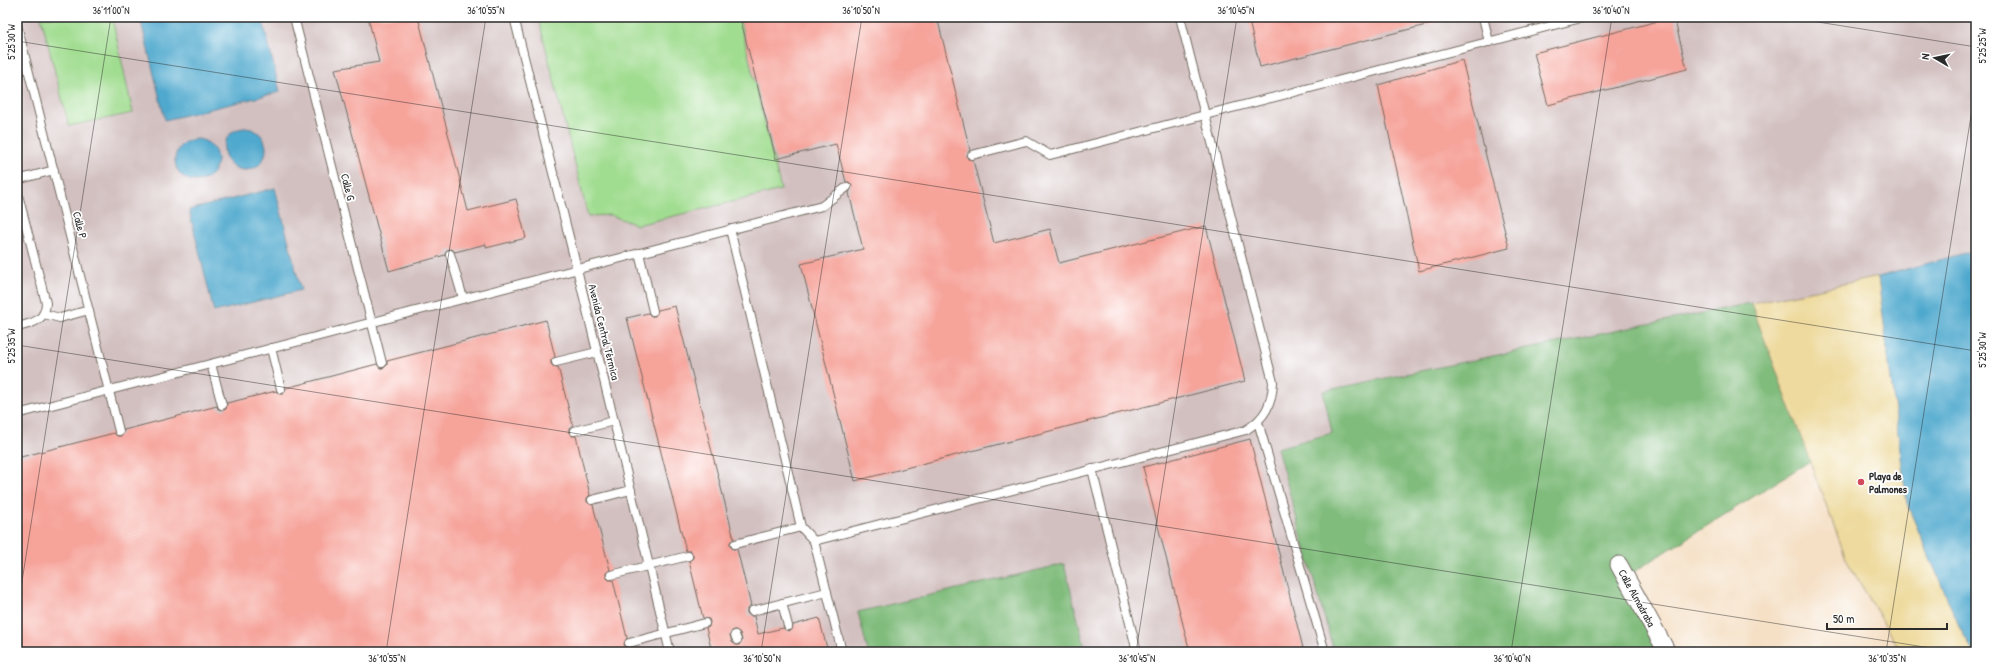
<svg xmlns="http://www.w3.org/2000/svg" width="1993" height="669" font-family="'Patrick Hand',sans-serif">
<rect width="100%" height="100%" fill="#fff"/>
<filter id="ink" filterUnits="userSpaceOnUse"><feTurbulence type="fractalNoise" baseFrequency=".025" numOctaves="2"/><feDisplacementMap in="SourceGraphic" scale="8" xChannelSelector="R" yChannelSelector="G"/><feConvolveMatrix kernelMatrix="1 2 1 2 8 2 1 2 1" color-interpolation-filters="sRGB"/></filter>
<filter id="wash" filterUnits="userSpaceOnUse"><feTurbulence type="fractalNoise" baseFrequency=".012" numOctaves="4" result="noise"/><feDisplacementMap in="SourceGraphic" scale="16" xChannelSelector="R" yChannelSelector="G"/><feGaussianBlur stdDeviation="0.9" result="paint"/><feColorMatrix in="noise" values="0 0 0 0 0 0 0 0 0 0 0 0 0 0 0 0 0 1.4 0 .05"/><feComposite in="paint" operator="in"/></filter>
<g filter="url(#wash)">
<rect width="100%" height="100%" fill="#f5e0c6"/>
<polygon fill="#d2bfbf" points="17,17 1976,17 1976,250 1878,277 1833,287 1323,391 1332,433 1277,448 1334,652 17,652"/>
<g fill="#a1dd91" stroke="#66845e">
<polygon points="41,17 112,17 133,113 69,126"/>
<polygon points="538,17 739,17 781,190 637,225 610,215 588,216"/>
</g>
<g fill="#80bc7b" stroke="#567453">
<polygon points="1751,303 1810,461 1632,573 1673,652 1334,652 1277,448 1332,433 1323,391"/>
<polygon points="1064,564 1086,652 868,652 858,612"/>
</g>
<polygon fill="#eeda9e" stroke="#8c8264" points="1878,277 1907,504 1960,628 1973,652 1901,652 1847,561 1751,303"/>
<g fill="#50a9ce" stroke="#3e6a7c">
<polygon points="140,17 262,17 280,92 165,120"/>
<circle cx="245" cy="149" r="21"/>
<circle cx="196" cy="160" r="21"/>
<polygon points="275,188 301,290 214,312 189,210"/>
<polygon points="1976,250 1976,652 1973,652 1960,628 1907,504 1878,277"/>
</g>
<g id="blocks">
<g fill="#f6a39a" fill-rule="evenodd">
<polygon points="368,17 418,17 468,211 516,199 526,238 486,248 486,244 455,252 453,250 449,249 446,251 445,255 389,271 335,69 379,62"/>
<polygon points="740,17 937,17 970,150 967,156 968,159 973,160 994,243 1050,229 1059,263 1206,226 1245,381 855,481 801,264 863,249 849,193 852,186 849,182 846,182 836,144 776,159"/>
<polygon points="1248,17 1437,17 1438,22 1260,67"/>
<polygon points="1674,17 1687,69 1548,105 1534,53"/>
<polygon points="1462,60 1509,248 1419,271 1378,85"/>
<path d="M675 306 734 539 730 542V546L733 549H737L751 606 747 609V613L750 616H754L758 634 783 628 789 631 792 630 793 625 819 618 828 652H712L706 628 709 627 710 622 709 619 703 618 689 561 693 558V554L690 551H686L627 318 648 313 651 316H655L658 310ZM733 630H736L740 633 742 640 739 645H736L732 642 730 635Z"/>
<polygon points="546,320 555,357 551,360 551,364 554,367 558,367 573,426 569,429 569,433 572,436 576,436 590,495 587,498 587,502 593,505 610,570 606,573 606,577 609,580 613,580 627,638 624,644 625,647 630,648 631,652 17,652 17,458 114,433 117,436 121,436 124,430 217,406 218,409 223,410 226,409 227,403 276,391 279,394 283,394 286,388 377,364 380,368 384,368 387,365 387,361"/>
<polygon points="1250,439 1304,652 1190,652 1143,467"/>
</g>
</g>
</g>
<g filter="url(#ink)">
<use href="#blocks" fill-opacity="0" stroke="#726a61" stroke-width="1"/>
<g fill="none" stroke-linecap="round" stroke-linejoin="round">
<g stroke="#726a61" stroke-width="10">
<g id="lane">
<polyline points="294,17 382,363"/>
<polyline points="514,17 577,269 670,652"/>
<polyline points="1483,17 1489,42"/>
<polyline points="17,25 119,431"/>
<polyline points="972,155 1026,141 1050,155 1585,17"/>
<polyline points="17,180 54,170"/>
<path d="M17 191 46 303C45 322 32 323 17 327"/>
<polyline points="730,229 801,527 814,541 842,652"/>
<polyline points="639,253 653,311"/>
<polyline points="450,254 463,298"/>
<polyline points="44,314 60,318 89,310"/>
<polyline points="271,348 281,389"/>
<polyline points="556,362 597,352"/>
<polyline points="211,364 222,405"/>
<polyline points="17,414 822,206 847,187"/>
<polyline points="1258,422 1325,652"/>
<polyline points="574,431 614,421"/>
<polyline points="1092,469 1137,652"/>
<polyline points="592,500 631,490"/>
<path d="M814 541 1246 430C1265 418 1272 405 1273 382L1180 17"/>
<polyline points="735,544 801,527"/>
<polyline points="611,575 688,556"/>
<polyline points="782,603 788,626"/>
<polyline points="752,611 827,592"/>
<polyline points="735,635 737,640"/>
<polyline points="629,643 705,623"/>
</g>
</g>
<g stroke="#726a61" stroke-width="19">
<polyline id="street" points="1619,565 1667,652"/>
</g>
<use href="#lane" stroke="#fff" stroke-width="8"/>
<use href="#street" stroke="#fff" stroke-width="17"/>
</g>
</g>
<path fill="none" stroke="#2b2b2b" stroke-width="1" stroke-opacity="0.45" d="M1786 17 1976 47M17 41 1976 351M17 345 1956 652M17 613 111 17M17 649 36 652M386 652 486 17M761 652 862 17M1136 652 1237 17M1511 652 1612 17M1886 652 1976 84"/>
<circle fill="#d1495b" stroke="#fff" stroke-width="1.5" cx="1861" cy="482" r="4"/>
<g text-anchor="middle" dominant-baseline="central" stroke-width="3.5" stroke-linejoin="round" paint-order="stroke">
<g font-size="11" fill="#2b2b2b" stroke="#fff">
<text transform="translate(348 187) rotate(76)">Calle G</text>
<text transform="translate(80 225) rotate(76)">Calle P</text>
<text transform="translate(604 332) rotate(76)">Avenida Central Térmica</text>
<text transform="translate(1637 598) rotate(61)">Calle Almadraba</text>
</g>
<g font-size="11" font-weight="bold" fill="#2b2b2b" stroke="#fff" text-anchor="start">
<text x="1869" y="476">Playa de<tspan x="1869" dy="13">Palmones</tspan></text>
</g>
</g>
<rect width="1993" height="669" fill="none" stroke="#fff" stroke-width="44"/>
<g transform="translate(1935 58) rotate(279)" stroke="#ffffff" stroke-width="3" paint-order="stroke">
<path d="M0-3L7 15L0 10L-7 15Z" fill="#2b2b2b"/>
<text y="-6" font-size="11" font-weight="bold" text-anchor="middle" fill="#2b2b2b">N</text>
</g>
<path d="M1827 623v6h120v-6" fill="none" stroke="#2b2b2b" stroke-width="2"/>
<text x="1833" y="623" font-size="12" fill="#2b2b2b" stroke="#ffffff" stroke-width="3" paint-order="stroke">50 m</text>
<rect x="22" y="22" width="1949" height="625" fill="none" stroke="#2b2b2b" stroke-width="1.5"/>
<g font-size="10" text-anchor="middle" fill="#2b2b2b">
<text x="111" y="14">36°11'00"N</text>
<text x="486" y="14">36°10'55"N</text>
<text x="861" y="14">36°10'50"N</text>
<text x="1236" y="14">36°10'45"N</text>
<text x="1611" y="14">36°10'40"N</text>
<text transform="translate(11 42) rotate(-90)" y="4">5°25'30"W</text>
<text transform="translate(1982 46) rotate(-90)" y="4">5°25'25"W</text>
<text transform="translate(11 346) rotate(-90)" y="4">5°25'35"W</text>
<text transform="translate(1982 350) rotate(-90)" y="4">5°25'30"W</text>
<text x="387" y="662">36°10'55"N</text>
<text x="762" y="662">36°10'50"N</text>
<text x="1137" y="662">36°10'45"N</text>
<text x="1512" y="662">36°10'40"N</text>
<text x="1887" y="662">36°10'35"N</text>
</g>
</svg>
